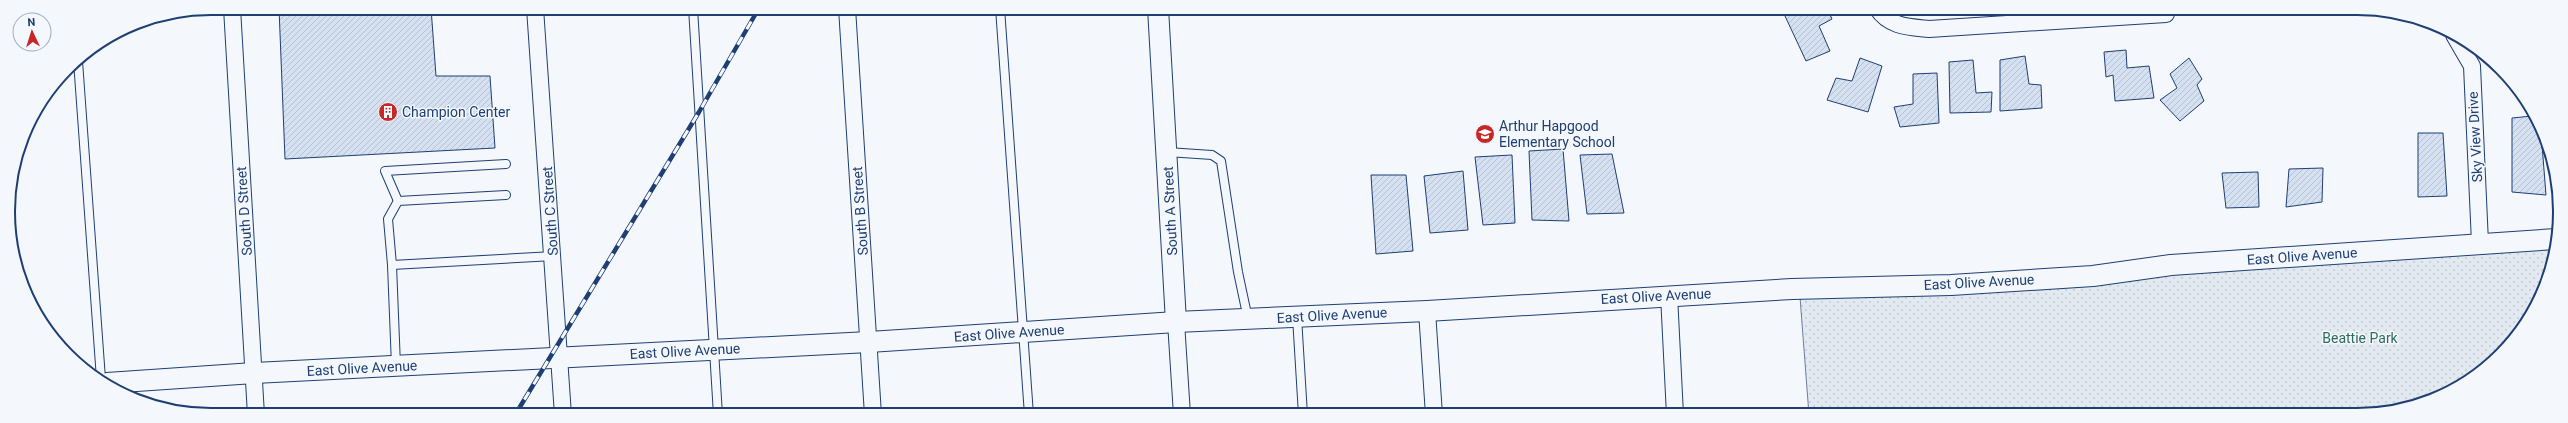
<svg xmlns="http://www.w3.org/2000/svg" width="2568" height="423" font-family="Roboto,sans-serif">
<defs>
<pattern id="park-dots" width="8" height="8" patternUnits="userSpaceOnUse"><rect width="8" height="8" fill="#e3e9f0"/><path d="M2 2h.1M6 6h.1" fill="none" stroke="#c2c9d1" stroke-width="1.8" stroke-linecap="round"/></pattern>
<pattern id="building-hatch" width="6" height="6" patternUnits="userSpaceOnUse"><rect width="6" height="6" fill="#d5e0f0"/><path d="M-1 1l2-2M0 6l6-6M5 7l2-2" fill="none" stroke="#b6c1d1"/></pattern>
</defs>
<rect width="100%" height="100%" fill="#f4f7fb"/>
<polygon fill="url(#park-dots)" stroke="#687fa3" points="2554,249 2544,290 2501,355 2446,394 2370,415 1809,415 1800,297"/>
<g fill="url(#building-hatch)" stroke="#1d3f73">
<polygon points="279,8 431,8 436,76 490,76 495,148 285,159"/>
<polygon points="1803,8 1827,8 1832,19 1819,26 1830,51 1806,61 1785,16"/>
<polygon points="2126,50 2127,68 2149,66 2154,98 2115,101 2113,75 2106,77 2104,52"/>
<polygon points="2025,56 2029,84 2041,85 2042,108 2000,111 2000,60"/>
<polygon points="1860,58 1882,66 1868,112 1827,100 1836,78 1852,81"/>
<polygon points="2189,58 2202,79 2197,85 2204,101 2180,121 2160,100 2177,88 2170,74"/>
<polygon points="1973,60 1976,93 1992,92 1991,112 1950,113 1949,62"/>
<polygon points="1937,73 1939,123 1900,127 1894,107 1913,104 1913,74"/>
<polygon points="2532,116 2541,132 2546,195 2512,192 2512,118"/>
<polygon points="2418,133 2443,133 2447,196 2418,197"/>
<polygon points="1563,149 1569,221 1532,220 1529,151"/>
<polygon points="1612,154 1624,213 1587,214 1580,155"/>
<polygon points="1512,155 1515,223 1483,225 1475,157"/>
<polygon points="2323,168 2322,202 2286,207 2289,169"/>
<polygon points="1463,171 1468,230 1430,233 1424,176"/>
<polygon points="2258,172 2259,207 2226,208 2222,173"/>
<polygon points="1371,175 1406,175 1413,251 1376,254"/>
</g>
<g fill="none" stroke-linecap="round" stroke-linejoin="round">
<g stroke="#1d3f73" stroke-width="10">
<g id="service">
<polyline points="693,8 718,415"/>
<polyline points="1000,8 1029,415"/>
<polyline points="78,61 101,379"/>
<polyline points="1167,152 1212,155 1221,161 1238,272 1248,319"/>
<polyline points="506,195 398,201 388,219 392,265 554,256"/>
<polyline points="398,201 385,171 506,164"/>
<polyline points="392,265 396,366"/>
<polyline points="1297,317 1303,415"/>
</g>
</g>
<g stroke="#1d3f73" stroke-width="18">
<g id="minor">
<polyline points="232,8 256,415"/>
<polyline points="535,8 563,415"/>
<polyline points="847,8 873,415"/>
<path d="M1877 8C1889 27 1909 27 1929 29L2166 14"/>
<polyline points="2454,35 2472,66 2480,243"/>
<polyline points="1669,295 1675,415"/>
<polyline points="1427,311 1434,415"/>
<polyline points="1176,322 1182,415"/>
</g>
</g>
<g stroke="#1d3f73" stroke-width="22">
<g id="tertiary">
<polyline points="1158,8 1176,322"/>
<polyline points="107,383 254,373 869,342 1176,322 1427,311 1792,289 1951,285 2093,276 2171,265 2556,239"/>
</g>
</g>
<use href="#service" stroke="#f4f7fb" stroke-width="8"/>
<use href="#minor" stroke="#f4f7fb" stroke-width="16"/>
<use href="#tertiary" stroke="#f4f7fb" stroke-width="20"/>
<g stroke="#1d3f73" stroke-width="4.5">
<polyline id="rail" points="515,415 699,112 759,8"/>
</g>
<use href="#rail" stroke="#f4f7fb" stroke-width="3" stroke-dasharray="9" stroke-linecap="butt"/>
</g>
<defs>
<g id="building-disc" transform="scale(1)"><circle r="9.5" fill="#c62828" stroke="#f4f7fb"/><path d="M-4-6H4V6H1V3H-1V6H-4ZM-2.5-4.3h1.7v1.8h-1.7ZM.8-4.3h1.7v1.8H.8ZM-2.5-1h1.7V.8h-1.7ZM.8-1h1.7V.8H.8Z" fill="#fff"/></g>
<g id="school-disc" transform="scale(1)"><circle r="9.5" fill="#c62828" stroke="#f4f7fb"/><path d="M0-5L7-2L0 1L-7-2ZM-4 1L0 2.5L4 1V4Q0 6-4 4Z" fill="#fff"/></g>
</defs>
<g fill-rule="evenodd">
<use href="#building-disc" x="388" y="112"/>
<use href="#school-disc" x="1485" y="134"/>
</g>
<g text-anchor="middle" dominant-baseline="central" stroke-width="3" stroke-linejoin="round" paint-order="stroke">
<g font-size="14" fill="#1d3f73" stroke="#f4f7fb" text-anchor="start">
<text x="402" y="112">Champion Center</text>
<text x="1499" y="126">Arthur Hapgood<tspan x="1499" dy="16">Elementary School</tspan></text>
</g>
<g font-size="14" fill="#1d3f73" stroke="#f4f7fb">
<text transform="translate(2475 137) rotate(-93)">Sky View Drive</text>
<text transform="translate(244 211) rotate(-94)">South D Street</text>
<text transform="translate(550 211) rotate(-94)">South C Street</text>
<text transform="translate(860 211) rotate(-94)">South B Street</text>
<text transform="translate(1170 211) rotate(-93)">South A Street</text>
<text transform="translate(2302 256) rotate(-4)">East Olive Avenue</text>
<text transform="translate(1979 282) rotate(-3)">East Olive Avenue</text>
<text transform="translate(1656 296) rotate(-3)">East Olive Avenue</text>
<text transform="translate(1332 315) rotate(-3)">East Olive Avenue</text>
<text transform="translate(1009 333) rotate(-4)">East Olive Avenue</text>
<text transform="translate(685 351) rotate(-3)">East Olive Avenue</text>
<text transform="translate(362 368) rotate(-3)">East Olive Avenue</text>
</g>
<g font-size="14" fill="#2c6c60" stroke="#f4f7fb">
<text x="2360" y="338">Beattie Park</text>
</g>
</g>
<path d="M0 0H2568V423H0ZM211 15H2357A196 196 0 0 1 2553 211V212A196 196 0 0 1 2357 408H211A196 196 0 0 1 15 212V211A196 196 0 0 1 211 15Z" fill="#f4f7fb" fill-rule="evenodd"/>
<path fill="none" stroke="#1d3f73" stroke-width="2" d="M211 15H2357A196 196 0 0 1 2553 211V212A196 196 0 0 1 2357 408H211A196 196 0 0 1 15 212V211A196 196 0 0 1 211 15Z"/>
<g transform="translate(32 32) rotate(356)"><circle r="19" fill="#f4f7fb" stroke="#9eadc5"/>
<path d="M0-3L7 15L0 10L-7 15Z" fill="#c62828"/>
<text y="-6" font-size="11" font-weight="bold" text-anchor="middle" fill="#1d3f73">N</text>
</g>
</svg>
